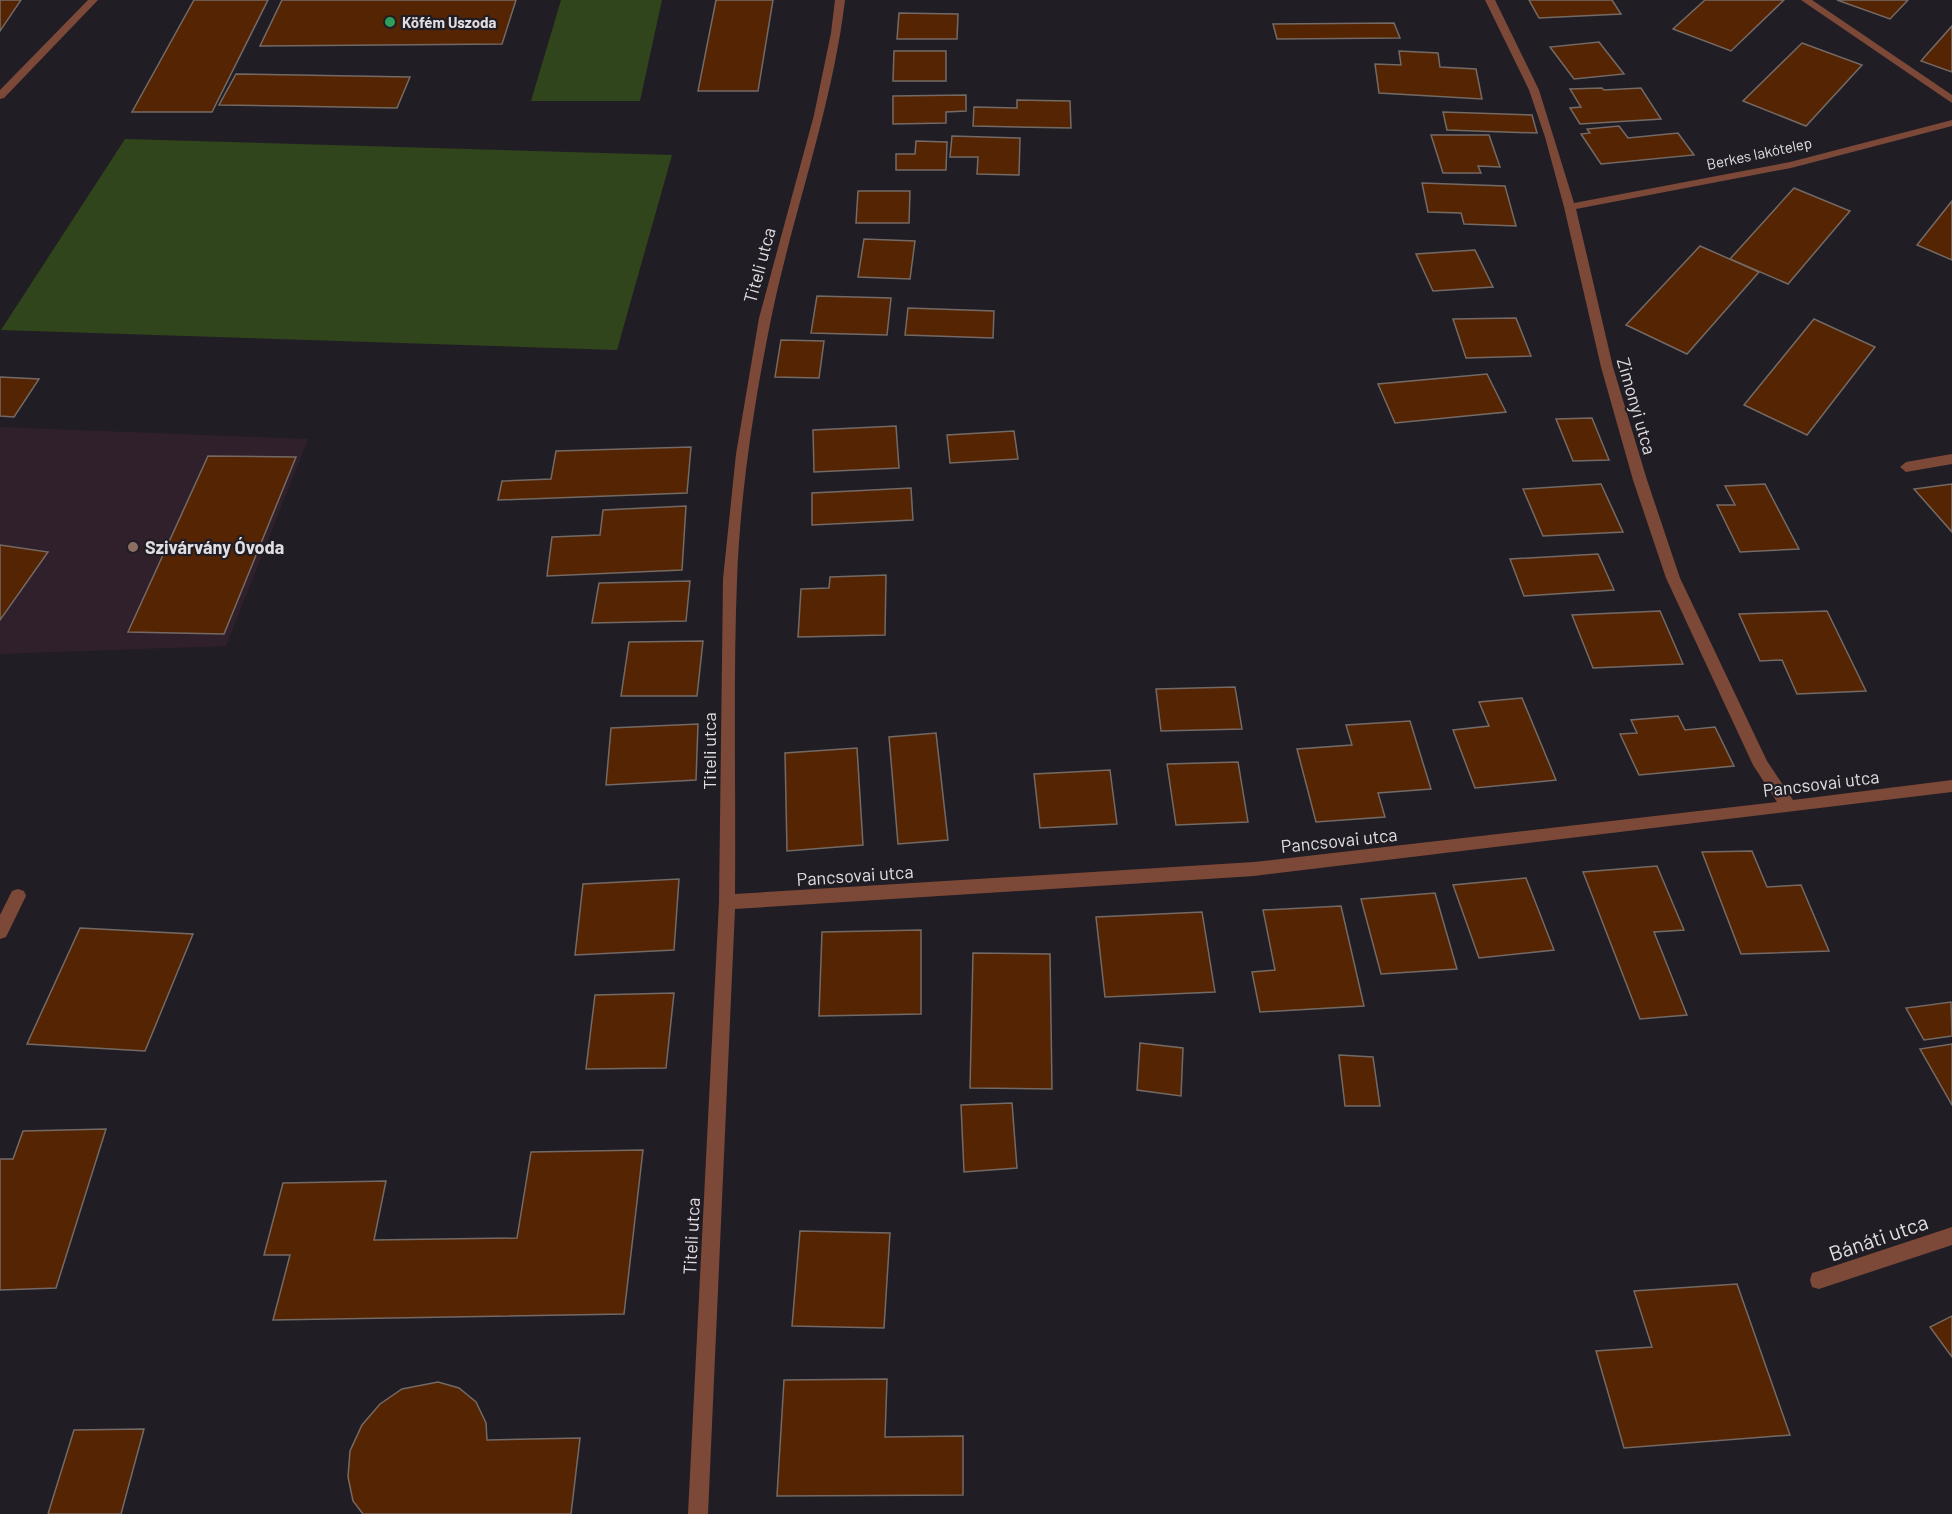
<svg xmlns="http://www.w3.org/2000/svg" width="1952" height="1514" font-family="Barlow,sans-serif">
<rect width="100%" height="100%" fill="#211d24"/>
<polygon fill="#30202b" points="0,427 308,439 226,646 0,654"/>
<g fill="#31451c">
<polygon points="561,0 662,0 640,101 531,101"/>
<polygon points="125,139 672,155 617,350 1,330"/>
</g>
<g fill="#552402" stroke="#746a65" stroke-width="1.5">
<polygon points="0,0 21,0 0,31"/>
<polygon points="194,0 268,0 212,112 132,112"/>
<polygon points="282,0 516,0 502,44 260,46"/>
<polygon points="716,0 773,0 758,91 698,91"/>
<polygon points="1529,0 1612,0 1621,14 1539,18"/>
<polygon points="1705,0 1784,0 1731,51 1673,29"/>
<polygon points="1837,0 1908,0 1890,19"/>
<polygon points="899,13 958,14 957,39 897,39"/>
<polygon points="1394,23 1400,38 1277,39 1273,24"/>
<polygon points="1952,26 1952,72 1921,61 1928,53"/>
<polygon points="1599,42 1624,74 1574,79 1550,47"/>
<polygon points="1802,43 1862,65 1806,126 1743,101"/>
<polygon points="894,51 946,51 946,81 893,81"/>
<polygon points="1399,51 1438,53 1440,67 1476,69 1482,99 1379,93 1375,64 1401,65"/>
<polygon points="236,74 410,77 397,108 219,105"/>
<polygon points="1602,88 1604,90 1641,88 1661,119 1580,124 1570,108 1581,107 1570,89"/>
<polygon points="966,95 966,111 946,112 946,123 893,124 893,96"/>
<polygon points="1017,100 1070,101 1071,128 973,126 974,107 1017,108"/>
<polygon points="1443,112 1532,115 1537,133 1447,130"/>
<polygon points="1619,126 1628,138 1678,133 1694,155 1601,164 1581,134 1590,133 1587,129"/>
<polygon points="1431,135 1489,135 1500,167 1478,166 1481,173 1443,173"/>
<polygon points="952,136 1020,138 1019,175 977,174 978,157 950,157"/>
<polygon points="916,141 947,142 946,170 896,170 896,154 915,154"/>
<polygon points="1422,183 1505,186 1516,226 1464,224 1461,213 1428,212"/>
<polygon points="1794,188 1850,211 1788,284 1730,259"/>
<polygon points="858,191 910,191 909,223 856,223"/>
<polygon points="1952,201 1952,260 1917,245"/>
<polygon points="864,239 915,241 910,279 858,277"/>
<polygon points="1700,246 1759,272 1687,354 1626,325"/>
<polygon points="1475,250 1493,287 1433,291 1416,254"/>
<polygon points="817,296 891,298 887,335 811,333"/>
<polygon points="908,308 994,311 993,338 905,335"/>
<polygon points="1516,318 1531,356 1466,358 1453,319"/>
<polygon points="1814,319 1875,347 1807,435 1744,405"/>
<polygon points="781,340 824,341 819,378 775,377"/>
<polygon points="1487,374 1506,412 1395,423 1378,384"/>
<polygon points="0,377 39,379 14,417 0,416"/>
<polygon points="1592,418 1609,460 1573,461 1556,419"/>
<polygon points="896,426 899,468 814,472 813,430"/>
<polygon points="1014,431 1018,459 950,463 947,435"/>
<polygon points="691,447 687,493 498,500 502,481 551,479 556,451"/>
<polygon points="208,456 296,457 224,634 128,632"/>
<polygon points="1601,484 1623,532 1543,536 1523,489"/>
<polygon points="1765,484 1799,549 1740,552 1717,505 1735,505 1725,486"/>
<polygon points="1952,484 1952,532 1914,489"/>
<polygon points="911,488 913,520 812,525 812,493"/>
<polygon points="686,506 682,570 547,576 552,537 600,535 603,510"/>
<polygon points="0,545 48,552 0,620"/>
<polygon points="1598,554 1614,590 1524,596 1510,559"/>
<polygon points="886,575 885,635 798,637 801,589 829,588 830,577"/>
<polygon points="690,581 686,621 592,623 599,583"/>
<polygon points="1660,611 1683,664 1593,668 1572,615"/>
<polygon points="1827,611 1866,691 1797,694 1782,660 1760,661 1739,614"/>
<polygon points="703,641 697,696 621,696 629,642"/>
<polygon points="1235,687 1242,729 1161,731 1156,689"/>
<polygon points="1522,698 1556,780 1475,788 1453,730 1489,726 1479,702"/>
<polygon points="1678,716 1685,730 1715,727 1734,766 1639,775 1620,734 1637,733 1631,720"/>
<polygon points="1410,721 1431,789 1378,793 1385,817 1316,822 1297,749 1352,745 1346,725"/>
<polygon points="698,724 696,780 606,785 611,728"/>
<polygon points="936,733 948,840 898,844 889,737"/>
<polygon points="857,748 863,845 787,851 785,753"/>
<polygon points="1238,762 1248,822 1176,825 1167,764"/>
<polygon points="1110,770 1117,824 1040,828 1034,774"/>
<polygon points="1752,851 1767,887 1801,885 1829,951 1741,954 1702,852"/>
<polygon points="1657,866 1684,930 1654,932 1687,1015 1640,1019 1583,872"/>
<polygon points="1526,878 1554,950 1479,958 1453,885"/>
<polygon points="679,879 674,950 575,955 583,884"/>
<polygon points="1435,893 1457,969 1381,974 1361,899"/>
<polygon points="1341,906 1364,1006 1260,1012 1252,972 1275,970 1263,910"/>
<polygon points="1202,912 1215,992 1105,997 1096,917"/>
<polygon points="80,928 193,934 145,1051 27,1044"/>
<polygon points="921,930 921,1014 819,1016 822,932"/>
<polygon points="973,953 1050,954 1052,1089 970,1088"/>
<polygon points="674,993 666,1068 586,1069 595,995"/>
<polygon points="1951,1002 1952,1036 1924,1040 1906,1008"/>
<polygon points="1140,1043 1183,1048 1181,1096 1137,1090"/>
<polygon points="1952,1044 1952,1105 1920,1049"/>
<polygon points="1339,1055 1373,1057 1380,1106 1345,1106"/>
<polygon points="1012,1103 1017,1168 964,1172 961,1105"/>
<polygon points="106,1129 56,1288 0,1290 0,1159 13,1159 23,1131"/>
<polygon points="643,1150 624,1314 273,1320 290,1255 264,1255 283,1183 386,1181 374,1240 517,1238 531,1152"/>
<polygon points="800,1231 890,1233 884,1328 792,1326"/>
<polygon points="1737,1284 1790,1435 1624,1448 1596,1351 1652,1347 1634,1291"/>
<polygon points="1952,1316 1952,1357 1930,1327"/>
<polygon points="887,1379 885,1437 963,1436 963,1495 777,1496 784,1380"/>
<polygon points="438,1382 459,1388 476,1402 486,1423 487,1440 580,1438 571,1514 363,1514 353,1501 348,1477 350,1451 362,1425 380,1404 402,1389"/>
<polygon points="144,1429 121,1514 48,1514 74,1430"/>
</g>
<g fill="none" stroke-linecap="round" stroke-linejoin="round">
<g fill="#7c4938" fill-rule="evenodd">
<path d="M835 0H845C832 109 793 212 771 319 754 403 740 495 737 580 733 685 736 790 735 894L1254 862 1777 802 1753 765 1666 578 1633 480 1601 367 1564 207 1545 137 1529 90 1485 0H1495L1539 90 1574 203 1790 162 1952 120V126L1791 168 1576 209 1613 367 1647 480 1680 578 1767 761 1793 800 1952 780V792L1254 876 735 909 708 1514H688L719 902 723 579 736 454 759 318 814 115 831 33Z"/>
<polygon points="1801,0 1812,0 1952,95 1952,103"/>
<polygon points="1952,454 1952,464 1906,472 1900,467 1906,462"/>
<polygon points="18,889 24,891 26,896 6,937 0,939 0,915 12,891"/>
<polygon points="1952,1227 1952,1245 1819,1289 1812,1287 1810,1280 1812,1273 1819,1271"/>
</g>
<polygon fill="#7c4938" fill-rule="evenodd" points="88,0 98,0 4,98 0,99 0,90"/>
</g>
<circle fill="#2e9e5b" stroke="#211d24" stroke-width="2" cx="390" cy="22" r="6"/>
<circle fill="#8d6e63" stroke="#211d24" stroke-width="2" cx="133" cy="547" r="6"/>
<g text-anchor="middle" dominant-baseline="central" stroke-width="4.5" stroke-linejoin="round" paint-order="stroke">
<g font-size="15" font-weight="bold" fill="#e1dee3" stroke="#211d24" text-anchor="start">
<text x="402" y="22">Köfém Uszoda</text>
</g>
<g font-size="15" fill="#e1dee3" stroke="#211d24">
<text transform="translate(1759 153) rotate(-12)">Berkes lakótelep</text>
</g>
<g font-size="18" fill="#e1dee3" stroke="#211d24">
<text transform="translate(759 265) rotate(-75)">Titeli utca</text>
<text transform="translate(1637 406) rotate(74)">Zimonyi utca</text>
<text transform="translate(709 751) rotate(-90)">Titeli utca</text>
<text transform="translate(1821 783) rotate(-7)">Pancsovai utca</text>
<text transform="translate(1339 840) rotate(-6)">Pancsovai utca</text>
<text transform="translate(855 875) rotate(-4)">Pancsovai utca</text>
<text transform="translate(691 1236) rotate(-87)">Titeli utca</text>
</g>
<g font-size="18" font-weight="bold" fill="#e1dee3" stroke="#211d24" text-anchor="start">
<text x="145" y="547">Szivárvány Óvoda</text>
</g>
<g font-size="21" fill="#e1dee3" stroke="#211d24">
<text transform="translate(1878 1237) rotate(-19)">Bánáti utca</text>
</g>
</g>
</svg>
